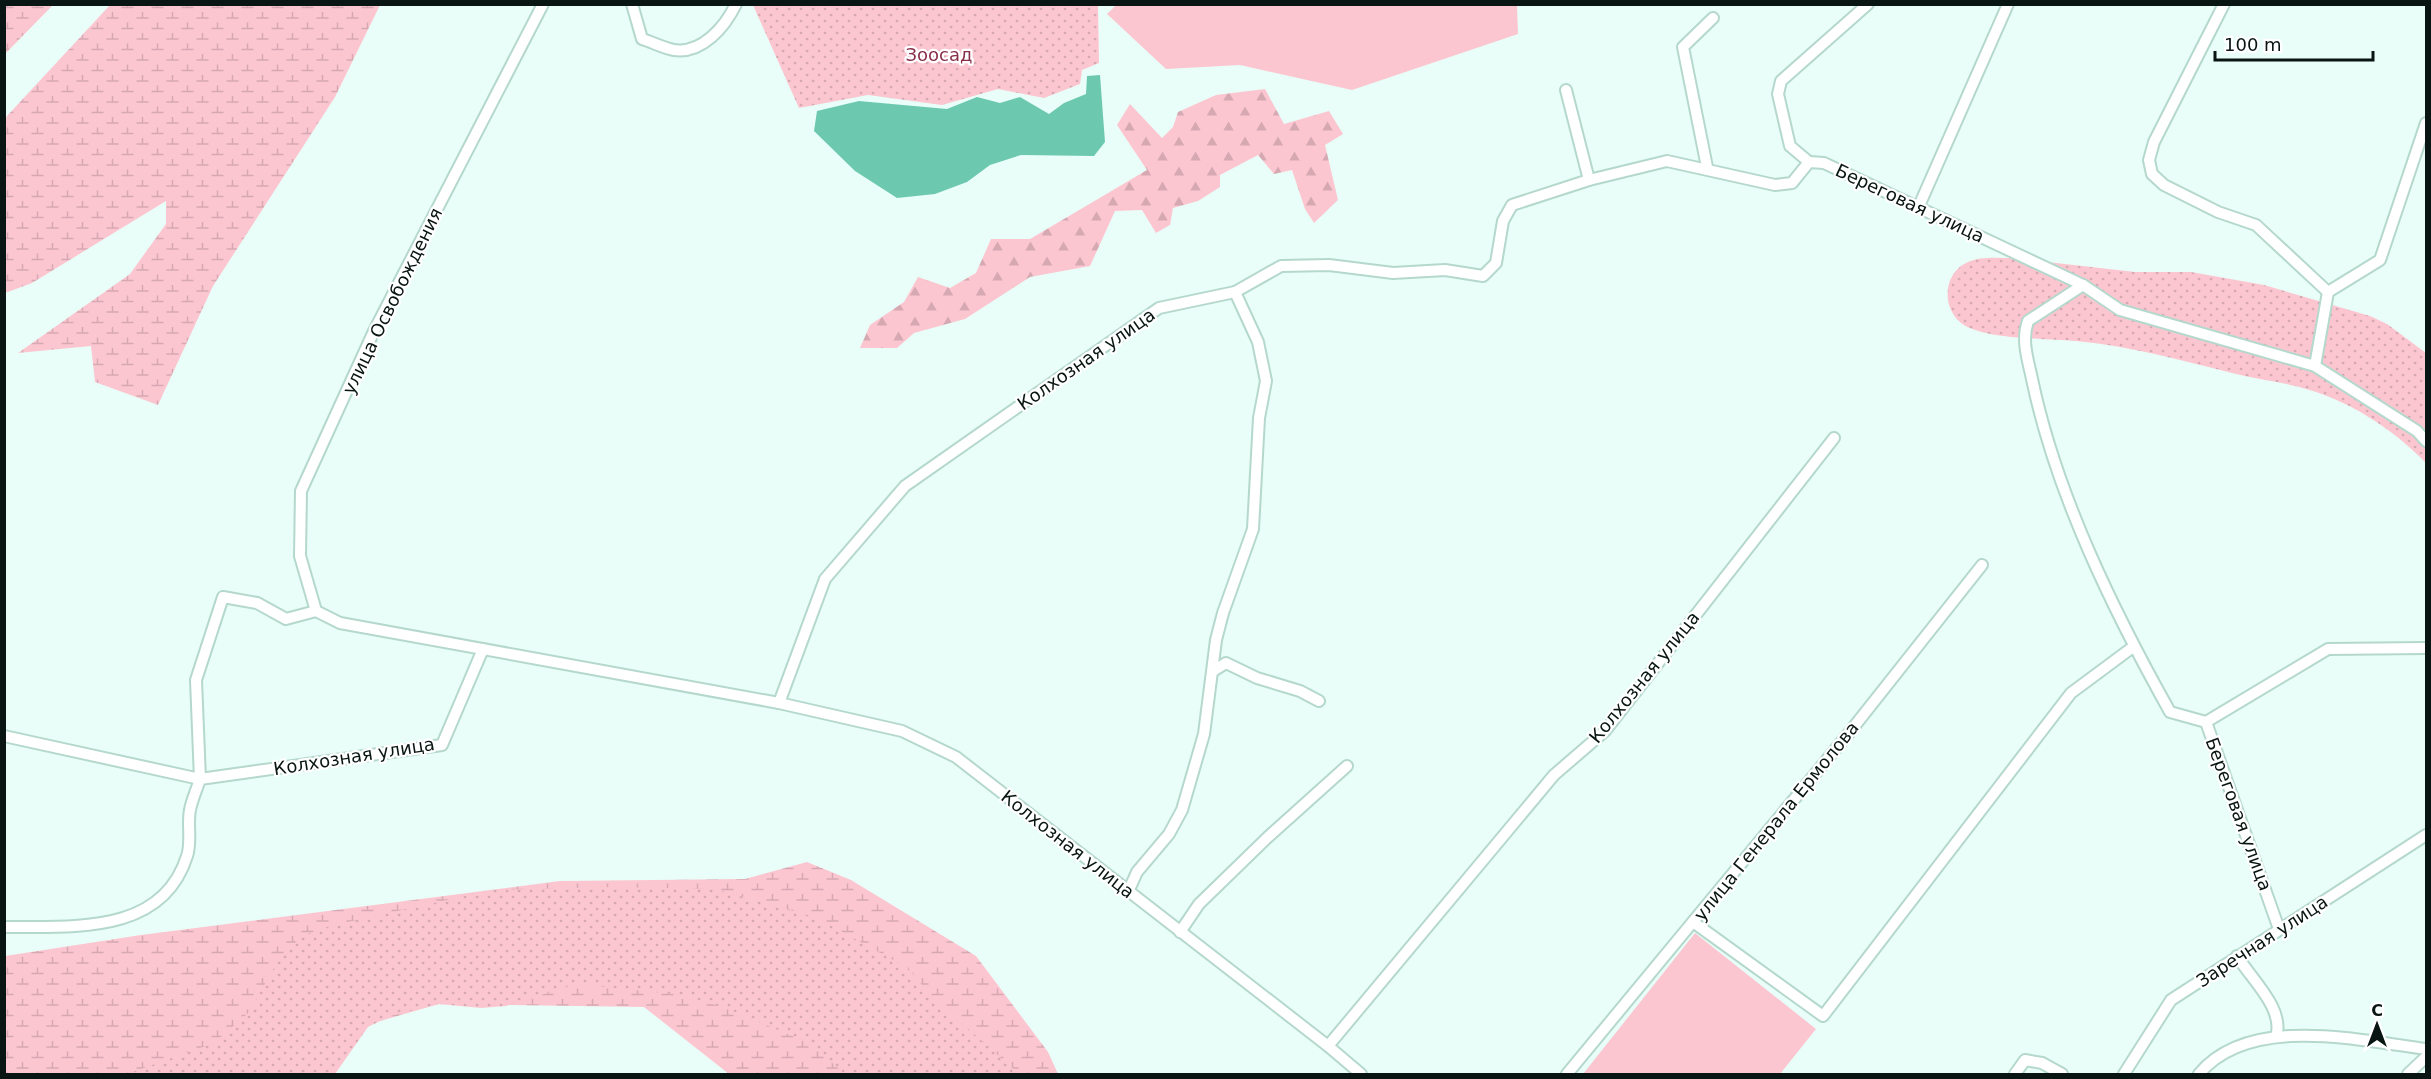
<svg xmlns="http://www.w3.org/2000/svg" width="2431" height="1079" font-family="'DejaVu Sans',sans-serif">
<defs>
<pattern id="forest-firs" width="22" height="20" patternUnits="userSpaceOnUse" patternTransform="scale(1.5)"><rect width="22" height="20" fill="#fcc6d1"/><path d="M5 1l3.5 6h-7zM16 11l3.5 6h-7z" fill="#d6a9b2"/></pattern>
<pattern id="wetland-marsh" width="20" height="14" patternUnits="userSpaceOnUse" patternTransform="scale(1.5)"><rect width="20" height="14" fill="#fcc6d1"/><path d="M1 5h8M5 5V1M11 12h8M15 12V8" fill="none" stroke="#d6a9b2"/></pattern>
<pattern id="park-dots" width="8" height="8" patternUnits="userSpaceOnUse" patternTransform="scale(1.5)"><rect width="8" height="8" fill="#fcc6d1"/><path d="M2 2h.1M6 6h.1" fill="none" stroke="#d6a9b2" stroke-width="1.8" stroke-linecap="round"/></pattern>
</defs>
<rect width="100%" height="100%" fill="#e9fef8"/>
<g fill="#fcc6d1">
<polygon points="1117,4 1517,5 1518,34 1352,90 1240,65 1166,69 1107,14"/>
<polygon points="1695,933 1816,1029 1780,1074 1583,1074"/>
</g>
<polygon fill="url(#forest-firs)" points="1265,89 1284,124 1329,111 1343,134 1325,145 1338,200 1314,223 1305,209 1292,170 1274,174 1258,155 1220,175 1220,187 1198,201 1173,208 1170,225 1156,233 1142,210 1115,211 1090,266 1030,277 965,319 914,333 897,348 860,348 870,325 904,302 918,277 950,288 976,273 991,239 1030,239 1147,170 1117,125 1130,104 1162,138 1173,127 1178,112 1216,95"/>
<g fill="url(#wetland-marsh)">
<polygon points="5,4 53,5 5,54 4,5"/>
<polygon points="110,5 380,5 335,97 213,286 158,405 95,382 91,346 18,353 130,274 166,224 166,201 32,283 5,293 4,123 7,116"/>
<polygon points="807,862 851,880 976,956 1048,1052 1058,1074 729,1074 644,1007 439,1004 321,1038 299,1074 5,1074 5,956 141,935 560,881 745,879"/>
</g>
<g fill="url(#park-dots)">
<polygon points="753,5 1098,5 1099,63 1082,70 1080,84 1044,98 998,89 942,105 868,95 799,108"/>
<path d="M2013 258 2135 272H2191L2264 285 2370 316 2387 324 2426 353V463C2392 428 2347 399 2299 387 2277 381 2254 379 2232 373 2180 360 2130 346 2076 341 2047 338 1988 340 1964 325 1941 310 1942 273 1968 262 1981 256 1998 258 2013 258Z"/>
<polygon points="610,887 714,889 815,917 908,968 930,995 1019,1074 845,1074 809,1043 723,1007 674,994 576,984 506,1006 481,1008 439,1004 390,1016 368,1027 335,1074 127,1074 214,1043 248,1013 281,956 302,936 330,926 492,890"/>
</g>
<polygon fill="#6cc9b0" points="1100,75 1105,142 1094,156 1021,155 990,165 967,182 935,194 897,198 855,171 814,131 817,111 859,101 947,109 977,97 1000,103 1020,97 1049,114 1064,103 1086,94 1087,76"/>
<g fill="none" stroke-linecap="round" stroke-linejoin="round">
<g stroke="#b5d8cd" stroke-width="14">
<g id="minor">
<polyline points="543,4 374,331 301,491 300,556 316,611 340,623 779,703 902,731 956,757 1328,1046 1361,1074"/>
<path d="M632 4 642 39C652 42 663 48 674 50 702 54 725 27 736 4"/>
<polyline points="2224,4 2154,142 2149,160 2152,174 2164,185 2218,212 2256,225 2328,292"/>
<polyline points="1566,90 1589,180 1667,161 1775,185 1792,183 1809,162 1824,163 2083,285 2120,310 2315,366 2417,431 2426,441"/>
<polyline points="1809,162 1790,146 1778,94 1781,81 1868,4"/>
<polyline points="1707,167 1683,47 1713,18"/>
<polyline points="1919,206 2008,4"/>
<path d="M2083 285 2028 321C2021 340 2028 360 2032 379 2056 494 2113 610 2170 712L2206 722"/>
<polyline points="2315,366 2328,292 2380,260 2426,123"/>
<polyline points="1213,671 1226,663 1257,678 1300,691 1319,701"/>
<polyline points="779,703 825,579 905,486 1159,308 1235,292 1281,266 1329,265 1393,273 1445,270 1483,276 1496,263 1503,221 1512,205 1589,180"/>
<polyline points="4,736 200,779 196,680 223,597 257,603 286,619 316,611"/>
<polyline points="1128,892 1137,872 1169,834 1182,810 1204,734 1216,640 1223,613 1253,529 1259,418 1266,381 1258,342 1235,292"/>
<polyline points="1693,922 1823,1016 2071,693 2133,647"/>
<path d="M4 927C71 926 162 936 187 856 192 842 187 824 190 810 192 799 197 789 200 779L442 745 483 649"/>
<polyline points="2279,929 2206,722 2328,649 2426,648"/>
<polyline points="1180,932 1199,904 1268,837 1347,766"/>
<path d="M2237 956C2252 980 2285 1009 2276 1037"/>
<polyline points="1328,1046 1554,775 1605,731 1834,438"/>
<polyline points="1567,1074 1849,733 1982,565"/>
<polyline points="2015,1074 2025,1060 2042,1063 2062,1074"/>
<polyline points="2124,1074 2171,1000 2426,835"/>
<path d="M2199 1074C2249 1014 2358 1040 2426 1049"/>
<polyline points="2408,1074 2426,1057"/>
</g>
</g>
<use href="#minor" stroke="#fff" stroke-width="10"/>
</g>
<g text-anchor="middle" dominant-baseline="central" stroke-width="4.5" stroke-linejoin="round" paint-order="stroke">
<g font-size="18" fill="#8a2f4b" stroke="#fff">
<text x="939" y="54">Зоосад</text>
</g>
<g font-size="18" fill="#081512" stroke="#fff">
<text transform="translate(1910 203) rotate(25)">Береговая улица</text>
<text transform="translate(392 301) rotate(-64)">улица Освобождения</text>
<text transform="translate(1086 359) rotate(-35)">Колхозная улица</text>
<text transform="translate(1644 677) rotate(-51)">Колхозная улица</text>
<text transform="translate(354 756) rotate(-9)">Колхозная улица</text>
<text transform="translate(2239 814) rotate(70)">Береговая улица</text>
<text transform="translate(1776 821) rotate(-51)">улица Генерала Ермолова</text>
<text transform="translate(1068 844) rotate(38)">Колхозная улица</text>
<text transform="translate(2262 941) rotate(-33)">Заречная улица</text>
</g>
</g>
<rect width="2431" height="1079" fill="none" stroke="#081512" stroke-width="12"/>
<g transform="translate(2377 1025)" stroke="#ffffff" stroke-width="4.5" paint-order="stroke">
<path d="M0-4.5L10 22L0 15L-10 22Z" fill="#081512"/>
<text y="-9" font-size="16" font-weight="bold" text-anchor="middle" fill="#081512">С</text>
</g>
<path d="M2215 51v9h158v-9" fill="none" stroke="#081512" stroke-width="3"/>
<text x="2224" y="51" font-size="18" fill="#081512" stroke="#ffffff" stroke-width="4.5" paint-order="stroke">100 m</text>
</svg>
